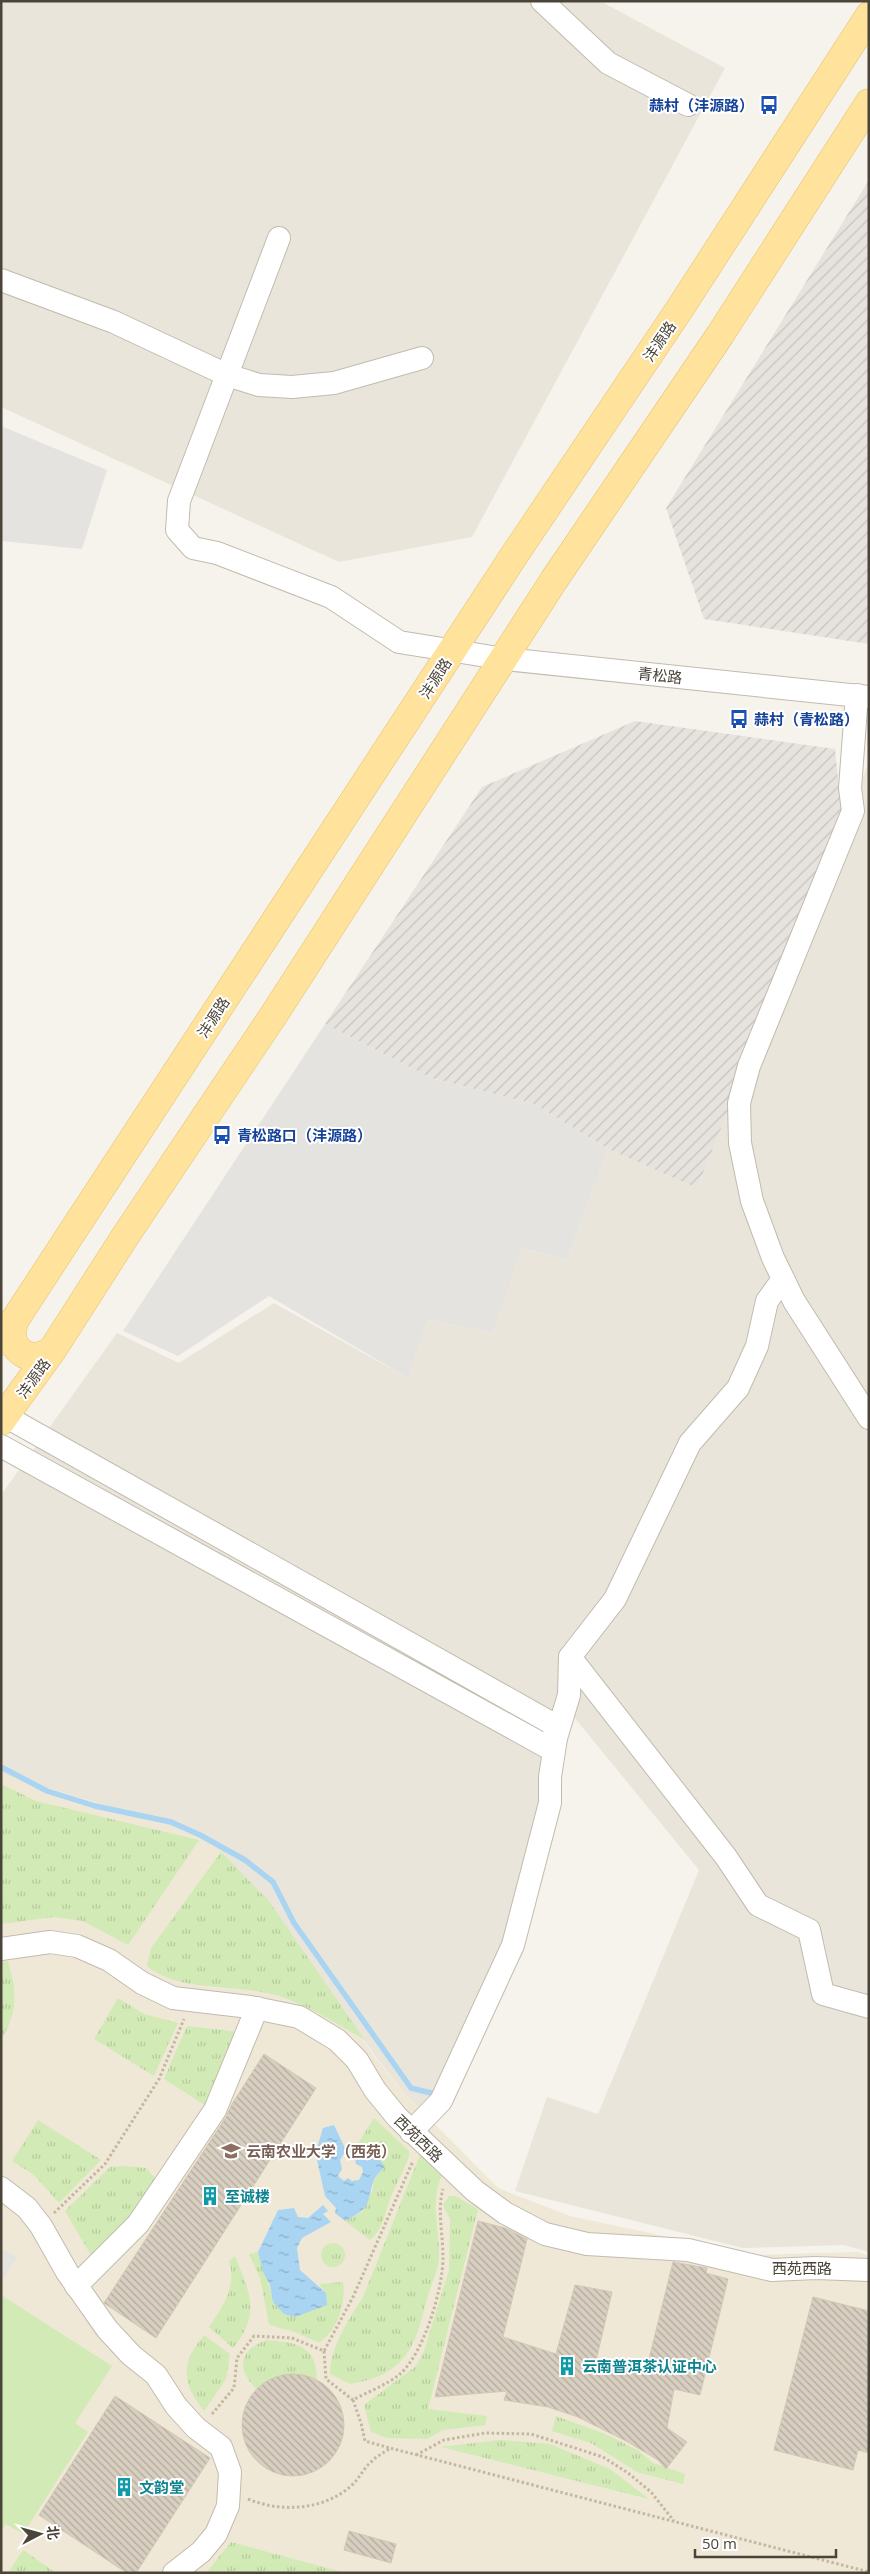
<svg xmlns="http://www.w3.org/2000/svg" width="870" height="2574" font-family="'Open Sans','Noto Sans SC',sans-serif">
<defs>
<pattern id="industrial-furrows" width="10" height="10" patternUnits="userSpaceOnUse" patternTransform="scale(1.25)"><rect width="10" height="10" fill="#e6e2dd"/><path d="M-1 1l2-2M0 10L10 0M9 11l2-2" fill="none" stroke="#c7c3be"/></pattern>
<pattern id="grass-tufts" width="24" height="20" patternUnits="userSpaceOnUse" patternTransform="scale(1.25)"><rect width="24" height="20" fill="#d2eab5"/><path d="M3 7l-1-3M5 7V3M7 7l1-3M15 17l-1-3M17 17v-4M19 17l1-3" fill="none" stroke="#b6ca9c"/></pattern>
<pattern id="water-ripples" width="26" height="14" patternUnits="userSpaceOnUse" patternTransform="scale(1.25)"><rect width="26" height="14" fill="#a9d4f2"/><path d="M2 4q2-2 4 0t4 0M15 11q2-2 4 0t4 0" fill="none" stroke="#8caec5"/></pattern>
<pattern id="building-back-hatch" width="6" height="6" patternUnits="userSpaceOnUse" patternTransform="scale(1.25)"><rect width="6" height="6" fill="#d8cfc1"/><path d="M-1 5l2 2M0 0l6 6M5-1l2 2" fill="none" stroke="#b1aa9e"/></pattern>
</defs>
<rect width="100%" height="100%" fill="#f6f3ec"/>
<g fill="#eae5da">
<polygon points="1,1 600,1 725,68 472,537 339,562 1,407"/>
<polygon points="869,762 869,2252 844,2245 743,2248 515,2191 547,2097 598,2114 699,1870 565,1706 517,1948 425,2114 406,2095 375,2056 282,1922 151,1819 1,1774 1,1495 117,1333 179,1363 274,1303 408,1378 428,1320 493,1333 520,1248 567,1260 608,1149 697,1188"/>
</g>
<g fill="url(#industrial-furrows)">
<polygon points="869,180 869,644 704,619 666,508"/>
<polygon points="635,721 835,749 843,827 697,1188 608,1149 534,1104 431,1078 325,1024 482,787"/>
</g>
<polygon fill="#efe8d6" points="1,1774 151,1819 200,1837 216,1847 268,1900 374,2056 406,2095 498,2188 570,2216 753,2255 858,2252 869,2256 869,2573 1,2573"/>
<g fill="url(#grass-tufts)">
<polygon points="1,1784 36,1801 199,1840 128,1945 83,1921 54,1917 1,1924"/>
<path d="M221 1852 268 1900 365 2040C335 2023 305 2003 272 1994 232 1984 179 1992 147 1966L151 1948Z"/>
<path d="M8 1961C17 1992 18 2012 1 2040V1962Z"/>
<polygon points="118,1998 144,2014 178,2023 154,2076 94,2039"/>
<polygon points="187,2026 240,2032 208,2107 164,2079"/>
<path d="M374 2118 409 2151V2157C404 2169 398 2181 392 2194 385 2210 384 2229 370 2240L345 2221 362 2212 373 2189V2181L385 2166 364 2147 357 2145Z"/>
<polygon points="38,2120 101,2160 59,2203 34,2175 12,2161"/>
<path d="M420 2155 444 2171C428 2202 440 2225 439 2258 438 2272 431 2284 427 2298 415 2349 405 2375 350 2384L330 2374C330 2347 349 2319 363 2297Z"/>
<polygon points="123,2166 146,2168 158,2181 141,2205 92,2257 65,2211 110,2167"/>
<polygon points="449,2196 455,2196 478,2209 428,2409 487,2416 485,2425 443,2430 427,2439 387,2438 371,2432 364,2405 416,2366 423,2354 449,2270 450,2219 443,2205"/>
<circle cx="333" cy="2255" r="12"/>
<path d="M258 2252C263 2269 270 2284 273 2302L326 2293 319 2284 343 2282C346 2302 338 2330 320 2342 311 2340 305 2336 297 2333 288 2329 279 2329 269 2324L260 2278 249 2254Z"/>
<path d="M235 2256C250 2293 261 2314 233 2348L209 2327C223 2306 237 2287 229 2261Z"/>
<path d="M204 2335 230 2354 226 2379 204 2411C181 2383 181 2362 204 2335Z"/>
<path d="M266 2340C295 2342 317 2345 317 2379 293 2371 276 2374 256 2389 236 2368 239 2351 266 2340Z"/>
<polygon points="556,2416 608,2435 639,2451 653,2463 685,2474 683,2484 637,2472 591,2443 552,2431"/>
<polygon points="499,2440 550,2444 610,2469 649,2499 441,2447"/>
<polygon points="231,2542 345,2573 206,2573"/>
<polygon points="23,2550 56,2573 8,2573"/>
</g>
<polygon fill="#d2eab5" points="1,2295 112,2366 75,2423 88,2432 23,2534 6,2524 1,2530"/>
<g fill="#e5e3e0">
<polygon points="1,426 107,470 82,549 1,541"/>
<polygon points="325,1024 431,1078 534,1104 608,1149 567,1260 521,1248 493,1333 428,1320 408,1378 269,1296 178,1356 123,1331"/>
<polygon points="1,2248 17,2258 1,2282"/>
</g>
<g fill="url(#water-ripples)" fill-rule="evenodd">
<path d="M334 2125 345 2148C361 2140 374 2153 385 2166 382 2170 375 2176 373 2182 366 2207 371 2207 345 2221L335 2213 336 2208 325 2196 317 2160V2148L323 2128ZM345 2152C353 2154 355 2156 356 2164L362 2167 363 2172 359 2180 352 2181 348 2178 344 2181 338 2176 342 2169 340 2160Z"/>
<polygon points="323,2205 328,2211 323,2214 331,2222 302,2238 297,2248 300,2270 326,2293 327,2305 295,2317 284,2314 273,2302 270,2285 263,2272 258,2252 278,2210 294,2208 298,2217 308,2218"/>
</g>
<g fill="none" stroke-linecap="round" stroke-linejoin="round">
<polyline stroke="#a9d4f2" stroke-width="5.5" points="1,1767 47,1791 95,1806 171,1822 200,1835 245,1860 273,1882 294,1923 411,2088 439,2095"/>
</g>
<g fill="url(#building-back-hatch)" stroke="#d3c7b4">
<polygon points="264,2054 316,2088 156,2338 104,2303 226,2117 232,2104"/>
<polygon points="478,2221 505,2228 527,2239 503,2337 556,2354 575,2285 612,2292 596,2361 646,2371 673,2262 707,2268 706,2273 728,2279 700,2395 674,2389 667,2428 687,2442 666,2469 658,2460 628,2442 578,2417 548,2407 504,2400 507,2391 435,2397"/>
<polygon points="813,2297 869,2311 869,2453 858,2450 853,2470 774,2450"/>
<circle cx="293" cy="2425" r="51"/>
<polygon points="115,2396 210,2458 136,2573 127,2573 39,2515"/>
<polygon points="349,2531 396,2544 391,2563 344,2550"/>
</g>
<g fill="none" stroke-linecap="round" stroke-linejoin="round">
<g stroke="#c2bbae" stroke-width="24">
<g id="minor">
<polyline points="542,1 608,63 688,105"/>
<polyline points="279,238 179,501 177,530 193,548 217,553 331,597 399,642 505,659 869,697"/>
<polyline points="1,280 114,322 227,375 259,385 292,387 334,383 422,358"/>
<polyline points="857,695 850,788 853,811 749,1066 739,1103 740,1143 752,1201 773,1258 794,1301 869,1418"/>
<polyline points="783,1279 767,1301 757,1346 738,1388 690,1443 615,1599 570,1657 726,1857 758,1905 809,1930 823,1994 869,2007"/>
<polyline points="1,1446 549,1748 556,1738 553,1724 5,1416"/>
<polyline points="1,1949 50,1942 77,1946 109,1960 142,1983 173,1998 250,2007 299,2017 337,2040 357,2060 375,2090 397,2117 475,2191 505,2213 545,2234 587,2244 688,2250 772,2270 816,2268 869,2270"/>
<polyline points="411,2132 441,2101 513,1945 550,1803 550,1777 556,1738 569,1695 570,1657"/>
<polyline points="1,2188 27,2208 41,2226 67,2272 107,2329 131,2355 156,2375 176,2406 196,2428 221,2447 230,2472 228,2506 216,2534 201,2552 174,2573"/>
<polyline points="76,2286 138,2224 215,2110 257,2008"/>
</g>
</g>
<g stroke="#e6c16a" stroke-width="29">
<g id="major">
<path d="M14 1323C5 1350 32 1367 53 1349"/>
<polyline points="1,1341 515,554 679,310 869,16"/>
<polyline points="1,1421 53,1349 126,1235 273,1016 554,580 720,335 869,103"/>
</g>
</g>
<g stroke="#c4b79f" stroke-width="3" stroke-dasharray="2.5 2.5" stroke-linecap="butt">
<polyline points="54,2213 105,2164 159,2079 184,2019"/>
<path d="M324 2351 326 2379 353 2400C367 2392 387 2385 400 2374 424 2353 443 2289 443 2257 443 2235 437 2210 443 2189"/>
<polyline points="353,2400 361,2423 365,2441 390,2448"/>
<polyline points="212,2414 234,2388 237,2358 254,2336 292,2338 324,2351 353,2297 413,2161"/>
<polyline points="416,2455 444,2440 485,2433 531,2434 603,2457 628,2473 651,2492 674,2521"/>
<path d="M248 2499C281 2513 324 2510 351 2486 359 2479 363 2469 371 2462 376 2456 384 2453 390 2448L869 2572"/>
</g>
<use href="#minor" stroke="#fff" stroke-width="22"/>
<use href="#major" stroke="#ffe39c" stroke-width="28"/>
</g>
<defs>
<g id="bus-bare" transform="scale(1.5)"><path d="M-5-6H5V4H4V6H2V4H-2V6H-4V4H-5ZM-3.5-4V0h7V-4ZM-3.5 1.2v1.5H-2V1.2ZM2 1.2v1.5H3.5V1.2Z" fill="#1a4fb4" stroke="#fff" stroke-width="2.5" paint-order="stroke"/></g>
<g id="university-bare" transform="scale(1.5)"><path d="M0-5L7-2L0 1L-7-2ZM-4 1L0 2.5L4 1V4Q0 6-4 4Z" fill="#8d6e63" stroke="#fff" stroke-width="2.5" paint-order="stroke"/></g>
<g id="building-bare" transform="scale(1.5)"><path d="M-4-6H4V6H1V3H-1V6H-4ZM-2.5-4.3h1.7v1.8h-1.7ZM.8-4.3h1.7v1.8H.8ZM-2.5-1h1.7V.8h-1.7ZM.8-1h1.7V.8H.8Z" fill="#0f9aa8" stroke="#fff" stroke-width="2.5" paint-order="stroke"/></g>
</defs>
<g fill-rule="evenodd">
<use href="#bus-bare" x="769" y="105"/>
<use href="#bus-bare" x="739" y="719"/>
<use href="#bus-bare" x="222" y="1135"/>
<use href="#university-bare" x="231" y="2151"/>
<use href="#building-bare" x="210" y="2196"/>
<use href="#building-bare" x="567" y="2366"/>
<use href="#building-bare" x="124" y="2487"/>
</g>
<g text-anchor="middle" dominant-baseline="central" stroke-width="4" stroke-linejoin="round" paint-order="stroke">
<g font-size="15" font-weight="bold" fill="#164399" stroke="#fff" text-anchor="start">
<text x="754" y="105" text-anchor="end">蒜村（沣源路）</text>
<text x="754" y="719">蒜村（青松路）</text>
<text x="237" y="1135">青松路口（沣源路）</text>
</g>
<g font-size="15" fill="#4b4439" stroke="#fff">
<text transform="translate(659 341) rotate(-56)">沣源路</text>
<text transform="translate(660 675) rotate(6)">青松路</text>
<text transform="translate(435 678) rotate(-57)">沣源路</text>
<text transform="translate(213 1017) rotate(-57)">沣源路</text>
<text transform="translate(33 1378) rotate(-54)">沣源路</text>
<text transform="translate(419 2138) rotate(44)">西苑西路</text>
<text x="802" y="2268">西苑西路</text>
</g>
<g font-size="15" font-weight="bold" fill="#785e54" stroke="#fff" text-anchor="start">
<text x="246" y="2151">云南农业大学（西苑）</text>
</g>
<g font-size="15" font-weight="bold" fill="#0d838f" stroke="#fff" text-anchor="start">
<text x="225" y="2196">至诚楼</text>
<text x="582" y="2366">云南普洱茶认证中心</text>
<text x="139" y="2487">文韵堂</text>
</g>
</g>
<rect width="870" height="2574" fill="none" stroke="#4b4439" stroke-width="5"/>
<g transform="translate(40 2534) rotate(84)" stroke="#ffffff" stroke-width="4" paint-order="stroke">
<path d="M0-4L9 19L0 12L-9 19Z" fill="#4b4439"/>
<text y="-8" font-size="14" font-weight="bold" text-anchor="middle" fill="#4b4439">北</text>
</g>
<path d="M695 2549v8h141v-8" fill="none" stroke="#4b4439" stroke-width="2.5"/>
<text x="702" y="2549" font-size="15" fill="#4b4439" stroke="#ffffff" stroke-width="4" paint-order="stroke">50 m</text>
</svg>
